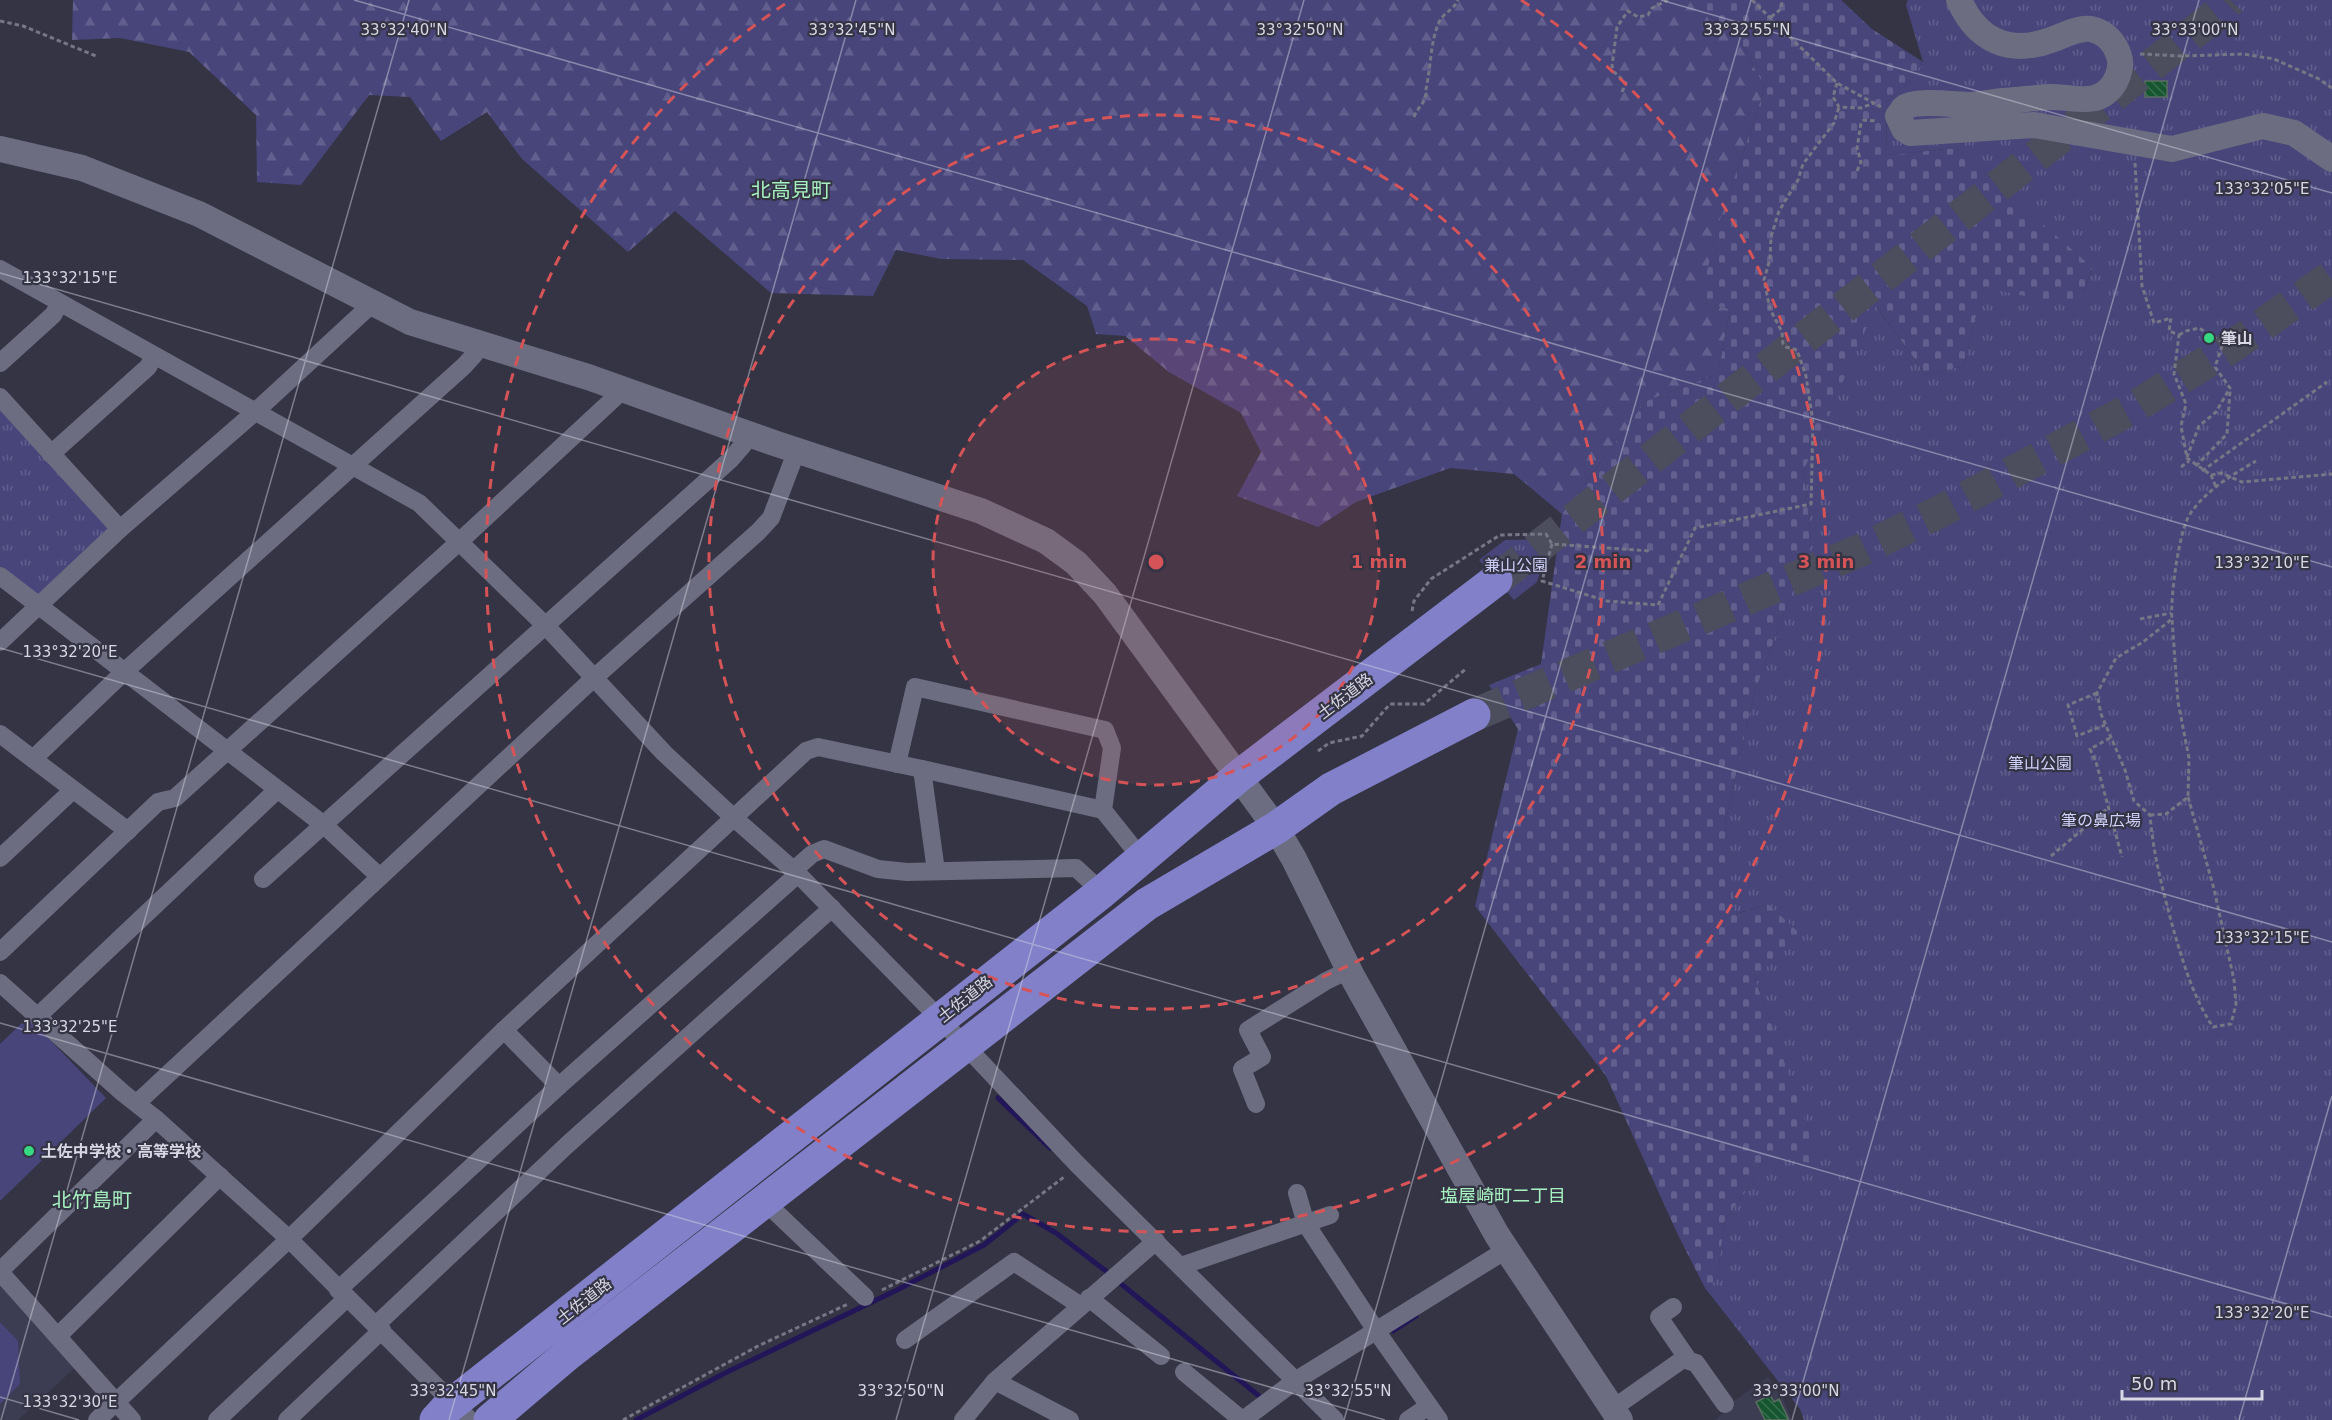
<svg xmlns="http://www.w3.org/2000/svg" width="2332" height="1420" font-family="'DejaVu Sans','Noto Sans JP',sans-serif">
<defs>
<pattern id="forest-firs" width="22" height="20" patternUnits="userSpaceOnUse" patternTransform="scale(1.5)"><rect width="22" height="20" fill="#48457b"/><path d="M5 1l3.5 6h-7zM16 11l3.5 6h-7z" fill="#625f8e"/></pattern>
<pattern id="cemetery-stones" width="16" height="16" patternUnits="userSpaceOnUse" patternTransform="scale(1.5)"><rect width="16" height="16" fill="#48457b"/><path d="M2 7V4a2 2 0 0 1 4 0v3zM10 15v-3a2 2 0 0 1 4 0v3z" fill="#625f8e"/></pattern>
<pattern id="park-tufts" width="24" height="20" patternUnits="userSpaceOnUse" patternTransform="scale(1.5)"><rect width="24" height="20" fill="#48457b"/><path d="M3 7l-1-3M5 7V3M7 7l1-3M15 17l-1-3M17 17v-4M19 17l1-3" fill="none" stroke="#625f8e"/></pattern>
<pattern id="building-back-hatch" width="6" height="6" patternUnits="userSpaceOnUse" patternTransform="scale(1.5)"><rect width="6" height="6" fill="#155631"/><path d="M-1 5l2 2M0 0l6 6M5-1l2 2" fill="none" stroke="#366e4f"/></pattern>
</defs>
<rect width="100%" height="100%" fill="#343445"/>
<g fill="#3c3c53">
<polygon points="0,1280 78,1365 18,1420 0,1420"/>
<polygon points="1768,1377 1782,1397 1792,1420 1715,1420 1723,1413 1721,1410"/>
</g>
<polygon fill="url(#forest-firs)" points="73,0 1688,0 1739,38 1765,88 1721,217 1700,302 1730,309 1718,374 1646,401 1562,514 1514,474 1450,468 1356,502 1318,527 1237,496 1261,452 1241,413 1169,372 1125,336 1096,334 1087,306 1023,260 941,259 896,250 873,296 771,293 675,211 628,252 522,159 487,112 441,141 410,97 369,95 301,185 257,182 256,115 189,52 120,38 72,40"/>
<polygon fill="url(#cemetery-stones)" points="1688,0 1841,0 1872,29 1923,62 1909,82 1886,103 1887,155 1956,148 2093,267 2076,308 1983,288 1964,366 1926,375 1877,307 1804,470 1811,541 1754,694 1725,824 1736,914 1768,904 1800,933 1755,979 1821,1163 1813,1165 1775,1153 1763,1161 1745,1193 1725,1219 1717,1281 1705,1288 1678,1235 1606,1076 1475,906 1518,729 1489,685 1541,664 1562,514 1646,401 1718,374 1730,309 1699,302 1721,217 1765,88 1739,38"/>
<g fill="url(#park-tufts)">
<polygon points="1908,0 2332,0 2332,1420 1804,1420 1800,1409 1705,1288 1717,1280 1725,1219 1745,1193 1763,1161 1775,1152 1813,1165 1820,1163 1755,979 1799,933 1768,904 1735,914 1725,824 1754,694 1811,541 1804,470 1876,306 1926,375 1964,366 1983,287 2076,307 2093,268 1956,148 1887,155 1886,103 1909,82 1923,62 1906,5"/>
<polygon points="0,405 108,528 38,598 0,569"/>
<polygon points="1544,539 1548,547 1537,582 1514,600 1479,560 1505,540"/>
</g>
<g fill="#48457b">
<polygon points="28,1017 106,1098 0,1201 0,1044"/>
<polygon points="0,1322 18,1341 20,1384 0,1404"/>
</g>
<g fill="none" stroke-linecap="round" stroke-linejoin="round">
<g stroke="#221658" stroke-width="5">
<polyline points="998,1098 1050,1148"/>
<polyline points="1120,1283 1259,1396"/>
<polyline points="1393,1331 1416,1316"/>
<polyline points="636,1420 727,1372 897,1290 984,1245 1023,1214 1056,1233 1106,1271"/>
</g>
</g>
<g fill="url(#building-back-hatch)" stroke="#5b6d60" stroke-width="1.5">
<rect x="2145" y="81" width="22" height="16"/>
<polygon points="1770,1395 1774,1402 1779,1399 1789,1420 1765,1420 1756,1402"/>
</g>
<g fill="none" stroke-linecap="round" stroke-linejoin="round">
<g stroke="#4c4d5d" stroke-width="33" stroke-dasharray="33 16" stroke-linecap="butt">
<polyline points="1496,580 2216,15 2230,0"/>
<polyline points="1474,715 1861,550 1939,512 2136,406 2231,347 2332,276"/>
</g>
<g stroke="#767685" stroke-width="3" stroke-dasharray="4.5 3" stroke-linecap="butt">
<polyline points="1752,0 1837,83 1881,107"/>
<polyline points="1771,17 1781,9 1782,0"/>
<polyline points="0,21 23,26 96,56"/>
<polyline points="2140,54 2181,56 2243,54 2274,59 2319,79 2332,88"/>
<polyline points="1837,83 1833,97 1839,107 1861,108 1874,103"/>
<polyline points="1622,92 1626,83 1614,72 1612,66 1617,27 1628,11 1638,17 1648,15 1652,8 1668,0"/>
<path d="M1414 117C1418 106 1427 103 1426 89 1431 67 1430 43 1439 22 1444 12 1454 10 1458 0"/>
<polyline points="2135,163 2142,286 2154,323 2171,318 2169,331 2179,335 2174,374 2186,404 2181,426 2187,458 2211,475 2221,473 2242,482 2332,474"/>
<polyline points="1857,171 1861,162 1857,148 1861,123 1864,120 1877,121"/>
<polyline points="2179,335 2186,331 2199,328 2223,343 2215,367 2230,388 2216,412 2199,426 2187,457"/>
<polyline points="2196,466 2227,434 2230,391"/>
<polyline points="2181,467 2189,461"/>
<polyline points="2202,471 2327,382"/>
<polyline points="2211,475 2216,487"/>
<polyline points="1552,544 1542,581 1607,601 1658,605 1695,528 1811,504 1813,422 1806,376 1797,350 1786,347 1783,344 1782,332 1770,309 1764,280 1770,259 1771,237 1779,211 1798,180 1803,164 1834,123 1839,107"/>
<polyline points="1412,611 1414,601 1431,579 1500,535 1546,534 1552,544 1650,551"/>
<polyline points="2140,619 2171,613"/>
<polyline points="2097,693 2068,705 2077,736 2105,725"/>
<polyline points="2110,738 2090,749 2096,762 2122,857"/>
<polyline points="1318,751 1329,743 1362,736 1390,704 1424,704 1467,668"/>
<path d="M2188 797 2214 889 2234 980 2236 1004 2231 1024 2213 1027C2193 997 2183 962 2173 928 2163 891 2153 854 2150 815L2134 801 2125 770 2101 714 2097 693 2116 658 2143 642 2172 619C2170 598 2179 530 2190 514 2206 490 2232 475 2256 461"/>
<polyline points="2150,815 2166,814 2188,797 2189,758 2178,702 2172,619"/>
<polyline points="2051,856 2108,808"/>
<polyline points="882,1290 980,1241 1064,1177"/>
<polyline points="623,1420 758,1346 848,1304"/>
</g>
<g stroke="#6c6d80" stroke-width="18">
<polyline points="0,269 419,503 545,625 664,753 734,818 798,874 940,1019 1077,1164 1335,1420"/>
<polyline points="0,363 53,315 60,303"/>
<polyline points="0,397 120,529"/>
<polyline points="51,454 148,367 154,356"/>
<polyline points="0,576 324,825 380,877"/>
<polyline points="0,642 120,529 255,412 372,304"/>
<polyline points="0,734 128,831"/>
<polyline points="33,759 124,672 464,366 474,355 479,343"/>
<polyline points="897,764 915,687 1105,730 1112,748 1103,810 1142,859"/>
<polyline points="922,769 1103,810"/>
<polyline points="0,858 73,790"/>
<polyline points="794,870 812,854 824,849 878,869 907,872 1076,868 1102,892"/>
<polyline points="263,879 730,460 743,445 748,433"/>
<polyline points="0,952 158,802 175,798 459,542 623,390"/>
<polyline points="0,983 123,1093 156,1119 289,1239 470,1420"/>
<polyline points="38,1016 277,790"/>
<polyline points="504,1030 559,1086"/>
<polyline points="137,1103 595,677 758,532 771,518 797,450"/>
<polyline points="1256,1104 1242,1069 1262,1057 1248,1030 1326,981 1349,970"/>
<polyline points="1297,1193 1306,1224 1377,1332 1439,1420"/>
<polyline points="764,1201 865,1297"/>
<polyline points="1181,1266 1330,1215"/>
<polyline points="0,1271 156,1119"/>
<polyline points="0,1272 132,1420"/>
<polyline points="338,1290 559,1086 798,874"/>
<polyline points="1089,1298 1161,1356"/>
<polyline points="1673,1307 1659,1317 1689,1361 1696,1363 1725,1404"/>
<polyline points="376,1325 567,1145 832,908"/>
<polyline points="58,1336 220,1176"/>
<polyline points="905,1340 1014,1262 1081,1306"/>
<polyline points="1184,1372 1242,1420"/>
<polyline points="995,1381 1070,1420"/>
<polyline points="1612,1409 1686,1357"/>
<polyline points="97,1420 289,1239 504,1030 806,751 818,747 922,769 936,871"/>
<polyline points="217,1420 347,1298"/>
<polyline points="287,1420 382,1330"/>
<polyline points="963,1420 995,1381 1156,1241"/>
<polyline points="1243,1420 1295,1381 1506,1250"/>
<polyline points="1408,1420 1429,1406"/>
</g>
<g stroke="#6c6d80" stroke-width="26">
<path d="M1959 0C1977 41 2010 55 2051 40 2063 36 2078 27 2091 29 2105 32 2115 43 2119 56 2122 64 2119 75 2115 82 2099 109 2073 96 2049 97 2034 98 2018 100 2003 101 1993 102 1982 104 1971 105 1956 105 1915 99 1904 108 1903 109 1899 115 1898 116L1904 129 1910 133 2034 125 2172 149 2263 126 2294 133 2332 159"/>
<polyline points="0,149 82,168 199,214 410,322 588,377 774,443 981,511 1046,541 1076,563 1105,594 1276,828 1294,859 1352,976 1497,1235 1620,1420"/>
</g>
<g stroke="#8280c9" stroke-width="33">
<polyline points="436,1420 447,1408 1102,892 1239,776 1496,580"/>
<polyline points="490,1420 568,1354 1147,904 1276,828 1331,789 1474,715"/>
</g>
</g>
<path fill="none" stroke="#d7d8e3" stroke-width="1.5" stroke-opacity="0.45" d="M354 0 2332 567M1661 0 2332 193M0 273 2332 942M0 648 2332 1317M0 1023 1385 1420M0 1397 79 1420M1 1420 409 0M449 1420 856 0M896 1420 1304 0M1344 1420 1751 0M1792 1420 2199 0M2239 1420 2332 1096"/>
<circle cx="1156" cy="562" r="223" fill="#d65457" fill-opacity=".12"/>
<g fill="none" stroke="#d65457" stroke-width="3" stroke-dasharray="10 8">
<circle cx="1156" cy="562" r="223"/>
<circle cx="1156" cy="562" r="447"/>
<path d="M1521 0A670 670 0 1 1 791 0"/>
</g>
<g fill="#36d881" stroke="#343445" stroke-width="2">
<circle cx="2209" cy="338" r="6"/>
<circle cx="29" cy="1151" r="6"/>
</g>
<g text-anchor="middle" dominant-baseline="central" stroke-width="4.5" stroke-linejoin="round" paint-order="stroke">
<g font-size="16" font-weight="bold" fill="#d7d8e3" stroke="#343445" text-anchor="start">
<text x="2221" y="338">筆山</text>
<text x="41" y="1151">土佐中学校・高等学校</text>
</g>
<g font-size="16" fill="#d0d1fa" stroke="#343445">
<text x="1516" y="565">兼山公園</text>
<text x="2040" y="763">筆山公園</text>
<text x="2101" y="820">筆の鼻広場</text>
</g>
<g font-size="16" fill="#d7d8e3" stroke="#343445">
<text transform="translate(1345 696) rotate(-37)">土佐道路</text>
<text transform="translate(965 999) rotate(-38)">土佐道路</text>
<text transform="translate(584 1301) rotate(-38)">土佐道路</text>
</g>
<g font-size="18" fill="#a7f0bf" stroke="#343445">
<text x="1503" y="1195">塩屋崎町二丁目</text>
</g>
<g font-size="20" fill="#a7f0bf" stroke="#343445">
<text x="791" y="190">北高見町</text>
<text x="92" y="1200">北竹島町</text>
</g>
</g>
<g font-size="15" text-anchor="middle" fill="#d7d8e3" stroke="#343445" stroke-width="4.5" stroke-linejoin="round" paint-order="stroke">
<text x="404" y="35">33°32'40"N</text>
<text x="852" y="35">33°32'45"N</text>
<text x="1300" y="35">33°32'50"N</text>
<text x="1747" y="35">33°32'55"N</text>
<text x="2195" y="35">33°33'00"N</text>
<text x="2262" y="194">133°32'05"E</text>
<text x="70" y="283">133°32'15"E</text>
<text x="2262" y="568">133°32'10"E</text>
<text x="70" y="657">133°32'20"E</text>
<text x="2262" y="943">133°32'15"E</text>
<text x="70" y="1032">133°32'25"E</text>
<text x="2262" y="1318">133°32'20"E</text>
<text x="453" y="1396">33°32'45"N</text>
<text x="901" y="1396">33°32'50"N</text>
<text x="1348" y="1396">33°32'55"N</text>
<text x="1796" y="1396">33°33'00"N</text>
<text x="70" y="1407">133°32'30"E</text>
</g>
<circle cx="1156" cy="562" r="9" fill="#d65457" stroke="#343445" stroke-width="3"/>
<g font-size="18" text-anchor="middle" font-weight="bold" fill="#d65457" stroke="#343445" stroke-width="4.5" stroke-linejoin="round" paint-order="stroke">
<text x="1379" y="568">1 min</text>
<text x="1603" y="568">2 min</text>
<text x="1826" y="568">3 min</text>
</g>
<path d="M2122 1390v9h140v-9" fill="none" stroke="#d7d8e3" stroke-width="3"/>
<text x="2131" y="1390" font-size="18" fill="#d7d8e3" stroke="#343445" stroke-width="4.5" paint-order="stroke">50 m</text>
</svg>
